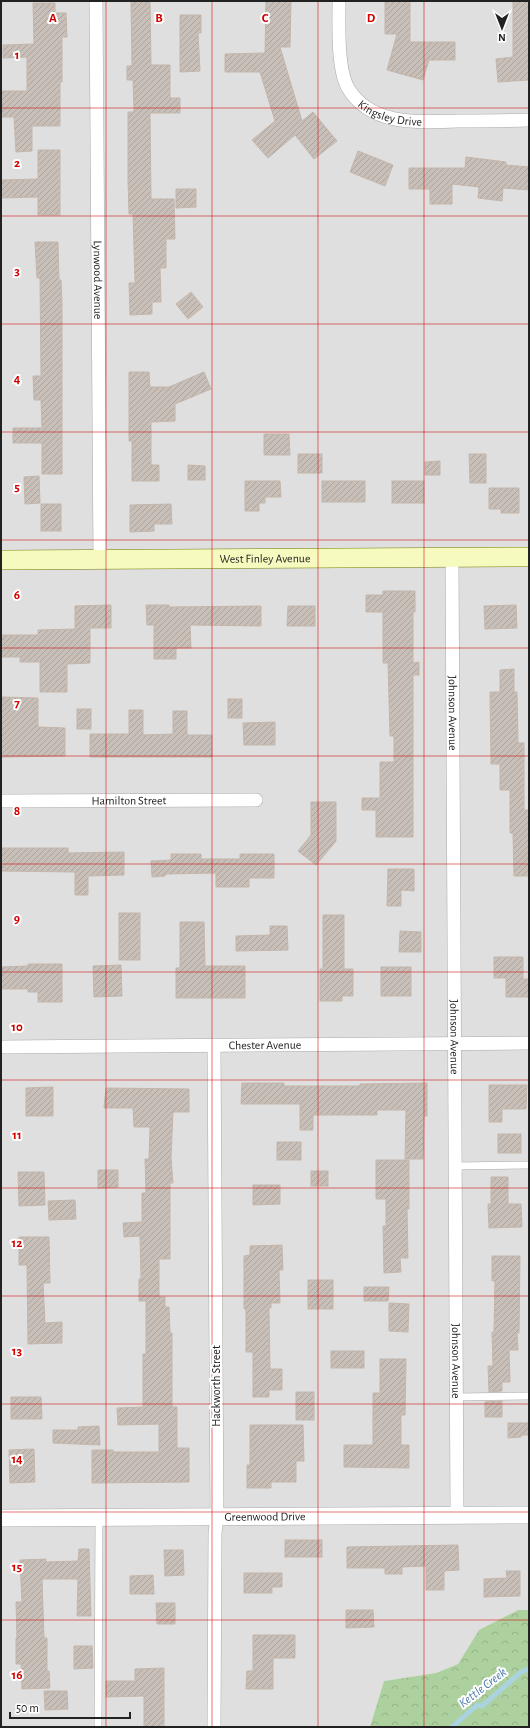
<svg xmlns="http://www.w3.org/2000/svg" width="530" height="1728" font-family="'Alegreya Sans',sans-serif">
<defs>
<pattern id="forest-crowns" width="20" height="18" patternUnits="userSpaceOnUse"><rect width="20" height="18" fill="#add19e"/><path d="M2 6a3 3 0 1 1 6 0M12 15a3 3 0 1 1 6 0" fill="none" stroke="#95b388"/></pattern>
<pattern id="building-hatch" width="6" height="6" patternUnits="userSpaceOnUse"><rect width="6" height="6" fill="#c7bfb8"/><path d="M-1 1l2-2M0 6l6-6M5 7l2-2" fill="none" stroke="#aba49e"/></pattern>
</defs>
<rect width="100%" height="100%" fill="#f2efe9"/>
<polygon fill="#e0dfdf" points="1,1 529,1 529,1610 518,1610 479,1630 458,1664 436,1673 384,1681 370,1727 1,1727"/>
<polygon fill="url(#forest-crowns)" points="518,1610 529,1610 529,1725 525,1727 370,1727 384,1681 436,1673 458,1664 479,1630"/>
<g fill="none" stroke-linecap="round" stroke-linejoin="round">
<polyline stroke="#aad3df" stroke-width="5" points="452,1727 477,1705 482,1706 521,1672 529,1669"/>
</g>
<g fill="url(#building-hatch)" stroke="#c4b6ab">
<polygon points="131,1 150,1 151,65 170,65 170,98 180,98 180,113 150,113 151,199 174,199 175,239 166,239 166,268 160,268 161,302 152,302 152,314 130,315 129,283 135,283 133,214 129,214 128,180 128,112 134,112 133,80 127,80 127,66 132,66"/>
<polygon points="266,1 291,1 290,47 280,47 302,121 313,112 337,141 314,159 295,135 268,158 252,140 275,121 260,72 225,72 225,54 265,53"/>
<polygon points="385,1 410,1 410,42 455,42 455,60 429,60 423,80 387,70 397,34 385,34"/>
<polygon points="513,1 529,1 529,80 498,82 496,59 513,57"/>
<polygon points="33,3 55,3 55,13 66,13 67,37 62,37 62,82 60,82 60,126 32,126 32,151 16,152 14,117 1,117 1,91 27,91 27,57 3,58 3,45 34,44"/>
<polygon points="180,15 201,15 201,33 198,33 200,71 180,72"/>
<polygon points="38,150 60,150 60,215 38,215 38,197 1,198 1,180 38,179"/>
<polygon points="358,151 393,165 385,186 350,172"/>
<polygon points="466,157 506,162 506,165 529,167 529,190 503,188 502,201 478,198 479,187 452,184 452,204 430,204 430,189 409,189 409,168 465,168"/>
<polygon points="176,189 196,189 196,207 176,208"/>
<polygon points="35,242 58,242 59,280 61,280 62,305 62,474 42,474 42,443 13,443 13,428 42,428 41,400 34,400 33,376 41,376 40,278 37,278"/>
<polygon points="191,292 203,307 188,319 176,304"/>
<polygon points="129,372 149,372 150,387 169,387 204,372 211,389 175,404 175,421 151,422 151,465 159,465 159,481 132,481 132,441 129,441"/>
<polygon points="264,434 289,434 290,455 264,455"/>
<rect x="298" y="454" width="24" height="19"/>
<polygon points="469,454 486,454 486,483 470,483"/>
<polygon points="440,461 440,475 425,475 425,462"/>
<polygon points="188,465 205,466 205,480 188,480"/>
<polygon points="39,476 40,503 25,504 24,477"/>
<polygon points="245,481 280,481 281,497 265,497 265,503 259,503 259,511 245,511"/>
<rect x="322" y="481" width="43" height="21"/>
<rect x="392" y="481" width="32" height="22"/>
<polygon points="489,488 519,488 519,513 501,513 501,509 489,509"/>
<rect x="41" y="504" width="20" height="27"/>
<polygon points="171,504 172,524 154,524 154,531 130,532 130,505"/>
<polygon points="383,591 415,591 415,612 413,612 413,663 419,662 419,675 413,675 413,837 376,837 376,810 362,810 362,798 380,798 380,762 394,762 394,736 390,736 388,663 383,663 383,612 366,612 366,595 383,595"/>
<polygon points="111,605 111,628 90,628 90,663 67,664 67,692 40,692 40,662 20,662 20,657 1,657 1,635 38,635 38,630 75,629 75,606"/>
<polygon points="146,605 169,605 169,607 261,606 261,626 190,625 191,648 176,648 176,659 154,659 154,625 147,625"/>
<polygon points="516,605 517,628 485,629 484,606"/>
<polygon points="288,606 315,606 315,626 287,626"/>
<polygon points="514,669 514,692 517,692 518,743 524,743 524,810 529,810 529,876 514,876 513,833 510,833 510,790 500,790 500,764 491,764 490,692 500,692 500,670"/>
<polygon points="1,697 38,698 38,727 65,728 65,756 1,757"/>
<rect x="228" y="699" width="14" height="19"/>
<rect x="77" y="709" width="14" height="20"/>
<polygon points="129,710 143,710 143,735 173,734 173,711 187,711 187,735 212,735 212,757 90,757 90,734 129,734"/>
<polygon points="275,722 275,745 244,745 243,723"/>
<polygon points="311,802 336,802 336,841 316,865 298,851 311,835"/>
<polygon points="1,848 68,848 68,853 124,852 124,875 88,876 88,895 75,895 75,872 1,871"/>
<polygon points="171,854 201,854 201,859 240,859 240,854 274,854 274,878 249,878 249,887 216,887 216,873 165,874 165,876 152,877 151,861 171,860"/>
<polygon points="388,869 414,869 414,891 401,890 401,906 387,906"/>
<rect x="119" y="913" width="21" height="47"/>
<polygon points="323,915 344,915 344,969 353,969 353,996 342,996 342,1001 320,1001 320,969 323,969"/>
<polygon points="180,922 204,922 205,966 245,966 245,998 176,998 176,968 180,968"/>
<polygon points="270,926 287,926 288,950 236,951 236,936 270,935"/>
<polygon points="400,931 421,932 421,952 399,952"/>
<polygon points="494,957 523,957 523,979 529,979 529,997 506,997 506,978 494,978"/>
<polygon points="28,964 62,964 62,1002 38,1002 38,992 28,992 28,989 1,989 1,967 28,966"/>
<polygon points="121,965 122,996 94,997 93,966"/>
<rect x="381" y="967" width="30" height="29"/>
<polygon points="242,1083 284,1083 284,1086 360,1086 360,1084 427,1083 427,1116 424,1116 423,1159 405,1159 406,1110 377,1110 377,1115 313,1115 313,1130 300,1130 300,1104 241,1104"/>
<polygon points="489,1085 527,1085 526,1109 502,1109 502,1122 489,1122"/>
<polygon points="53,1087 53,1116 26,1116 26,1088"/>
<polygon points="106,1088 189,1089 189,1112 173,1112 171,1158 173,1183 170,1183 170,1259 159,1259 159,1297 165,1297 165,1307 169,1307 170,1333 172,1333 172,1407 177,1407 177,1448 189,1448 189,1482 92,1483 92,1450 113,1450 113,1452 159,1452 159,1424 118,1425 117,1408 143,1407 143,1354 146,1354 146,1301 139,1301 139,1279 141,1279 140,1236 124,1237 123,1223 142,1222 142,1193 146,1193 145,1159 149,1159 150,1127 134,1127 133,1108 104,1108"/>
<rect x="498" y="1134" width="23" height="19"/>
<rect x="277" y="1142" width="24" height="18"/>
<polygon points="376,1160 409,1160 409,1209 407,1209 408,1258 400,1258 401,1272 384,1273 383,1226 386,1226 386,1199 376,1199"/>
<polygon points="98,1170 118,1170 118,1187 98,1188"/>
<rect x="311" y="1171" width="17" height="15"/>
<polygon points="18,1172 44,1172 45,1205 19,1206"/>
<polygon points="491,1177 508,1177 508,1204 521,1204 522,1227 489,1228 488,1204 491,1204"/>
<polygon points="253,1185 280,1185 280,1204 253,1205"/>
<polygon points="75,1200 76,1219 49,1220 48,1201"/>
<polygon points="19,1237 49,1237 50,1283 43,1283 45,1323 62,1322 62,1343 28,1344 27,1265 19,1265"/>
<polygon points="282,1245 283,1270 279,1270 280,1303 271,1303 271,1308 269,1308 270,1369 282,1369 282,1390 269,1390 269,1397 253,1397 253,1352 246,1352 246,1309 244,1309 244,1256 250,1255 250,1246"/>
<polygon points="492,1256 520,1256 519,1333 517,1333 518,1350 509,1350 510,1382 502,1382 502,1391 489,1392 488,1366 493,1366 492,1332 494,1332 495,1281 492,1281"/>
<rect x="308" y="1280" width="25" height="29"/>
<polygon points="364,1287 389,1287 388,1301 364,1301"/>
<polygon points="389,1303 409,1304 408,1332 389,1331"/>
<rect x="331" y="1351" width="33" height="17"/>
<polygon points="380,1359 406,1359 405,1415 401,1415 401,1445 409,1445 409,1468 344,1467 344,1445 373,1445 373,1393 380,1393"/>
<rect x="296" y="1392" width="18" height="28"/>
<polygon points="11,1397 41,1397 42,1419 11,1419"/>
<polygon points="502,1401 502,1417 485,1417 485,1402"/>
<polygon points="508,1423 529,1423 529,1435 521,1435 521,1437 508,1438"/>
<polygon points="250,1425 303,1425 304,1461 296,1461 296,1482 271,1482 271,1488 247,1488 247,1465 250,1465"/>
<polygon points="99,1426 100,1445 53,1443 53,1430 78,1430 78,1427"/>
<polygon points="34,1449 35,1482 10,1483 9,1450"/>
<rect x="285" y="1540" width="37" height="17"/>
<polygon points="458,1545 459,1570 444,1571 444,1590 426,1590 426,1566 402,1567 402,1574 385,1574 385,1568 347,1568 347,1547"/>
<polygon points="79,1549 89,1549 91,1616 77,1616 78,1579 42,1579 44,1638 47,1638 47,1671 49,1671 50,1688 22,1689 21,1664 16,1664 16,1638 17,1638 16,1602 22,1602 20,1560 46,1559 46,1562 78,1561"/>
<polygon points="164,1550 183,1550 184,1575 165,1576"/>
<polygon points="506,1571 520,1571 520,1596 484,1597 484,1579 507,1578"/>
<polygon points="244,1573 282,1573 282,1587 272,1587 272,1593 244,1593"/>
<polygon points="153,1575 154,1594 130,1594 130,1576"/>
<polygon points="156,1603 175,1603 175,1624 157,1624"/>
<polygon points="346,1610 373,1610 374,1627 346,1628"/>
<polygon points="253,1635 295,1635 295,1658 273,1658 273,1689 246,1689 247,1671 253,1671"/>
<polygon points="74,1646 92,1646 93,1668 74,1669"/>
<polygon points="164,1668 164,1727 144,1727 144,1696 106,1697 106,1681 135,1681 135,1669"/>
<polygon points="44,1691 67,1691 68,1709 45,1710"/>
</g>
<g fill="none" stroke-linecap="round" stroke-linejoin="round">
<g stroke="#a9a9a9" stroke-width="8">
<g id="service">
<polyline points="455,1166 529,1165"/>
<polyline points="457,1397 529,1396"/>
<polyline points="98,1727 99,1518"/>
</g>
</g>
<g stroke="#a9a9a9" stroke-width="14">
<g id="minor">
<path id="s1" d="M96 1 100 560"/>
<path id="s2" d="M339 1C339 24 337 69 348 88 371 127 421 122 459 121 482 121 506 121 529 120"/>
<path id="s3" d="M452 558 457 1515"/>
<path id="s4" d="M1 801 256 800"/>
<path id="s5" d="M1 1047 529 1043"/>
<polyline points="214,1727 215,1533 217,1517 214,1045"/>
</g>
</g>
<g stroke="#a9a9a9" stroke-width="18">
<g id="tertiary">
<path id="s6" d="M1 1518 529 1515"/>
</g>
</g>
<g stroke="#707d05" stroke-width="20">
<g id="secondary">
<path id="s7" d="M1 560 529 557"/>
</g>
</g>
<use href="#service" stroke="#fff" stroke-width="7"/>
<use href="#minor" stroke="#fff" stroke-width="13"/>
<use href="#tertiary" stroke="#fff" stroke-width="17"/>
<use href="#secondary" stroke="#f7fabf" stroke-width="19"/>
</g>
<path fill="none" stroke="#d40000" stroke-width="1" stroke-opacity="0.55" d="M106 1V1727M212 1V1727M318 1V1727M424 1V1727M1 108H529M1 216H529M1 324H529M1 432H529M1 540H529M1 648H529M1 756H529M1 864H529M1 972H529M1 1080H529M1 1188H529M1 1296H529M1 1404H529M1 1512H529M1 1620H529"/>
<g text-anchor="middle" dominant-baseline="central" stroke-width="4" stroke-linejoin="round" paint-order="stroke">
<g font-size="12" fill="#222" stroke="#fff">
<text stroke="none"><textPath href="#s2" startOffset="140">Kingsley Drive</textPath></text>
<text stroke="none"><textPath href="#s1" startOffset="279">Lynwood Avenue</textPath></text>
<text stroke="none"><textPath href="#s7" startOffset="264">West Finley Avenue</textPath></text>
<text stroke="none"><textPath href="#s3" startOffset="155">Johnson Avenue</textPath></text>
<text stroke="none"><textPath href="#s4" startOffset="128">Hamilton Street</textPath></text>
<text stroke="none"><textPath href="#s3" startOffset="479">Johnson Avenue</textPath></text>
<text stroke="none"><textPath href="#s5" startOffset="264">Chester Avenue</textPath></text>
<text stroke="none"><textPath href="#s3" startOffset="803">Johnson Avenue</textPath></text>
<text transform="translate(216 1386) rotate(-90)">Hackworth Street</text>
<text stroke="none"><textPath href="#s6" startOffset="264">Greenwood Drive</textPath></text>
</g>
<g font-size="13" font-style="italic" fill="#4a7aab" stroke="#fff">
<text transform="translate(483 1688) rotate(-38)">Kettle Creek</text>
</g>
</g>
<g font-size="13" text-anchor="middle" font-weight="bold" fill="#d40000" stroke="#fff" stroke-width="4" stroke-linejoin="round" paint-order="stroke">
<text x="53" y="22">A</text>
<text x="159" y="22">B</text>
<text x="265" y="22">C</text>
<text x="371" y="22">D</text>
<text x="17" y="59">1</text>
<text x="17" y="167">2</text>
<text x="17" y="275">3</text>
<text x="17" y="383">4</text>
<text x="17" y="491">5</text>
<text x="17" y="599">6</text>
<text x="17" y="707">7</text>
<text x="17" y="815">8</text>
<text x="17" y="923">9</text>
<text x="17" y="1031">10</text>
<text x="17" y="1139">11</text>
<text x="17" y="1247">12</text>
<text x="17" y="1355">13</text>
<text x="17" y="1463">14</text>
<text x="17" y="1571">15</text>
<text x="17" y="1679">16</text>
</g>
<rect width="530" height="1728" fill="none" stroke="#222222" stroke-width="4"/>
<g transform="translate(502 28) rotate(180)" stroke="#ffffff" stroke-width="3" paint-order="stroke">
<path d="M0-3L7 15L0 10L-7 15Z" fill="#222222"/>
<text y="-6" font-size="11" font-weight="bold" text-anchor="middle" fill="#222222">N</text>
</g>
<path d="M10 1712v6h120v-6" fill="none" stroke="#222222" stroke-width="2"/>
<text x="16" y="1712" font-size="12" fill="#222222" stroke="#ffffff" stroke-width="3" paint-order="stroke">50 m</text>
</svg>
